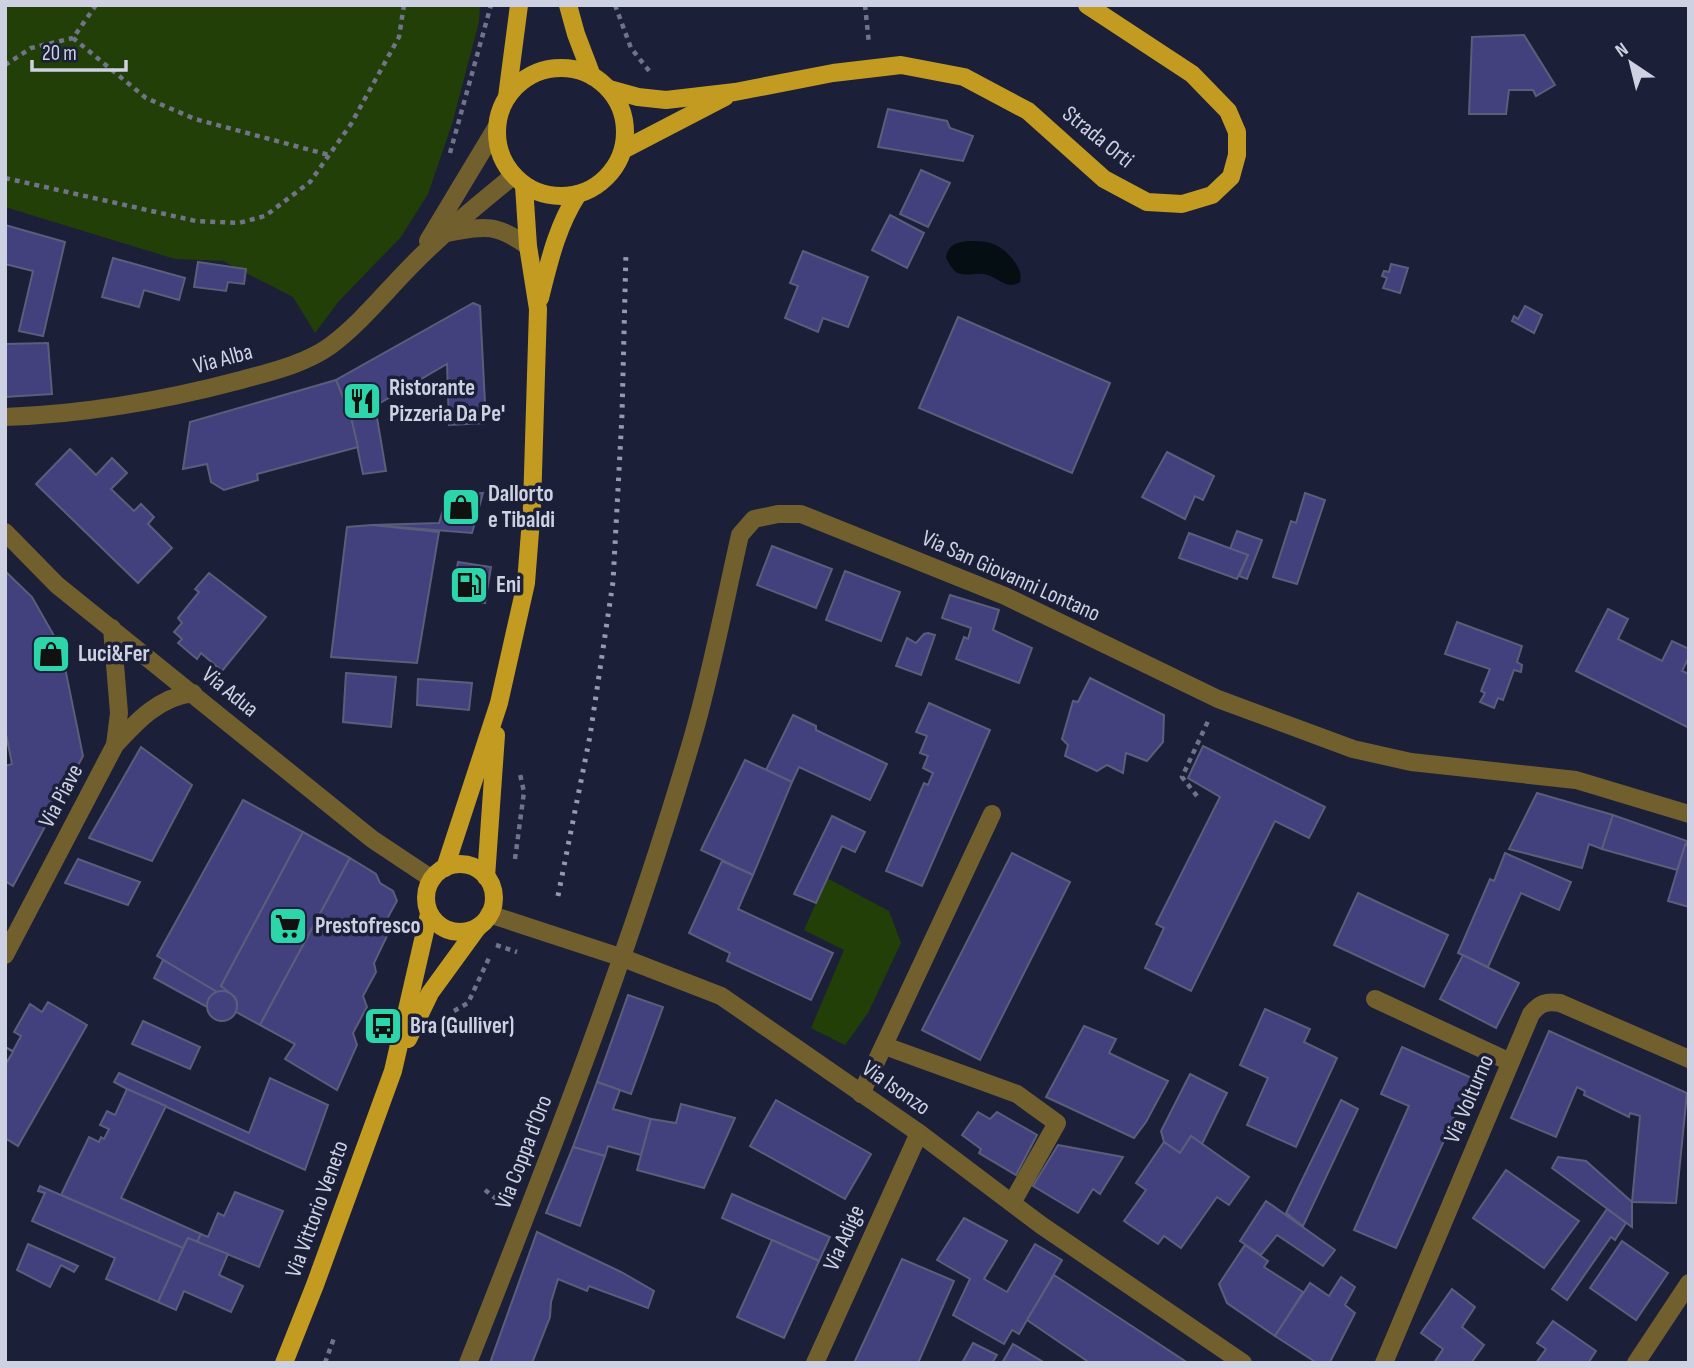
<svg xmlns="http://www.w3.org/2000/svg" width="1694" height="1368" font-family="'Sofia Sans Condensed',sans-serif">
<rect width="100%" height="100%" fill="#1b1f38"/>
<g fill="#223f07">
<polygon points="5,5 480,5 479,22 452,124 428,194 401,237 339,301 315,333 293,297 223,261 175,259 5,207"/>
<polygon points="827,878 889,911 901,943 868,1013 845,1045 811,1028 844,950 804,930"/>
</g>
<path fill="#040e13" d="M970 241C990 240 1002 245 1014 261 1019 268 1022 273 1020 282 1006 291 997 276 984 274 974 273 964 277 956 272 951 268 949 263 946 258 948 244 957 242 970 241Z"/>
<g fill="#42417e" stroke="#5b5d7a" stroke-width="2">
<polygon points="1524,35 1555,85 1536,96 1533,90 1509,90 1506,114 1469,114 1472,37"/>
<polygon points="888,109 947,121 950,128 973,136 963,161 878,147"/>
<polygon points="921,170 950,183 928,227 900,214"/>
<polygon points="890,215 924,233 907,268 872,250"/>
<polygon points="5,225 65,242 43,336 19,331 33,271 5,264"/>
<polygon points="803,251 868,277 848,327 823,318 818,332 785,318 798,286 790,283"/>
<polygon points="113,258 185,278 179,300 144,290 139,307 102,297"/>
<polygon points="198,262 246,269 244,284 228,282 226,291 194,287"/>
<polygon points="1391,264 1408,268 1400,293 1383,288 1387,278 1382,276 1384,271 1389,272"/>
<polygon points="473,303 480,306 486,423 449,425 447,364 375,406 386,471 363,474 351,417 336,380"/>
<polygon points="1525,306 1542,315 1534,333 1512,321 1514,316 1518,319"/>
<polygon points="958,317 1110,383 1072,473 919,408"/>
<polygon points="48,343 52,394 5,397 5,344"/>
<polygon points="336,380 351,417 358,447 257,474 258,480 224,490 211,482 207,464 183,469 190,422"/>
<polygon points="70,449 96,475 112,458 127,473 111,489 134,511 141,504 154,517 148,524 172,548 138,583 36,484"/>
<polygon points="1167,452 1214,476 1203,500 1195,496 1185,519 1142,497"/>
<polygon points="483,493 472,533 372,525 439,523 447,497"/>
<polygon points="1305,493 1325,500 1297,584 1273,577 1291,521 1296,523"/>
<polygon points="372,525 439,532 417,663 331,657 347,527"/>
<polygon points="1237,531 1262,540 1247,579 1239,576 1248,555 1230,549"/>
<polygon points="1189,533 1248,555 1237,579 1179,558"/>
<polygon points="772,546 832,569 816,608 757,585"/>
<polygon points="458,562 491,567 485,603 452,597"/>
<polygon points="5,571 32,597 61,648 83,756 13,886 5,881 5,766 12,764 5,729"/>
<polygon points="845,571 900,592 881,641 826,620"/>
<polygon points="209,573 266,617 222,671 201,653 197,659 178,643 182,639 174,632 182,623 178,618 199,592 195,589"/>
<polygon points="950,595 999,610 993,630 1032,648 1019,683 956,659 964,637 968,639 971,628 942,618"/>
<polygon points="1608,609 1628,619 1618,639 1662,661 1672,641 1689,649 1689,657 1682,671 1689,674 1689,728 1576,671"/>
<polygon points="1457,622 1522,646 1517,662 1522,665 1521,672 1514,670 1503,700 1498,698 1494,708 1480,702 1485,693 1481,691 1490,669 1445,654"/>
<polygon points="928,633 935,635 921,675 896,666 907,638 916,643 924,634"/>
<polygon points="346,673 396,677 391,727 343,722"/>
<polygon points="1090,678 1164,715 1163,742 1147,761 1126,753 1123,773 1107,765 1097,771 1065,756 1068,745 1062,739 1073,701 1078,702"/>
<polygon points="418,679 472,683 469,710 417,705"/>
<polygon points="929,703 990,730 922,886 886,871 924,783 928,785 933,773 923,768 928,756 920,753 927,736 916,732"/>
<polygon points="793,715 816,726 816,730 887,764 870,800 799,767 792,782 766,770"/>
<polygon points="1203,746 1325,807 1309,838 1275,821 1191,991 1145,968 1164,928 1156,924 1220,797 1188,778"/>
<polygon points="141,747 192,785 152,861 89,838"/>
<polygon points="745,760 792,782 753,875 701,850"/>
<polygon points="1537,793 1613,815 1602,849 1589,844 1582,868 1509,849"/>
<polygon points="243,800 303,832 221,986 232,993 217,992 157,956"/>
<polygon points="1613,815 1687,841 1677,870 1602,849"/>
<polygon points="832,816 865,832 855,852 842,846 816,903 794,894"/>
<polygon points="303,832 350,858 260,1025 236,1012 237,1002 235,997 221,986"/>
<polygon points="1685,845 1689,846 1689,907 1668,901"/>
<polygon points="1012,853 1070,882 980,1060 922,1030"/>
<polygon points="1505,853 1571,882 1559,910 1521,893 1488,967 1458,953 1490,879 1494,881"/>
<polygon points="350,858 376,874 380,883 393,891 397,901 383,926 387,936 374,963 376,972 363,996 367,1007 353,1033 357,1045 337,1090 285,1059 295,1044 260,1025"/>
<polygon points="78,859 140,882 128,905 65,883"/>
<polygon points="722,861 753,875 738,909 833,953 811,1000 727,961 730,953 689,933"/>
<polygon points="1358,893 1448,935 1424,987 1334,945"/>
<polygon points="1463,955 1519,983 1496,1028 1440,999"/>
<polygon points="163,960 217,992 209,998 207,1007 154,978"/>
<circle cx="222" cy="1006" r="15"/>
<polygon points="628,995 663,1007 631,1094 597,1082"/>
<polygon points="48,1002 87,1025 18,1146 5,1138 5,1065 13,1052 5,1047 13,1051 21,1036 14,1032 30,1004 42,1012"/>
<polygon points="1265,1009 1310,1029 1304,1042 1337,1058 1296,1147 1247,1125 1268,1078 1240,1065"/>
<polygon points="143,1021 200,1047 190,1069 132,1044"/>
<polygon points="1084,1026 1116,1039 1109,1053 1168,1081 1146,1122 1134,1138 1046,1097"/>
<polygon points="1549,1031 1687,1093 1676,1203 1632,1202 1640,1116 1630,1113 1629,1117 1584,1095 1585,1091 1577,1087 1556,1137 1511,1118"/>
<polygon points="1402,1047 1472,1078 1396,1248 1354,1230 1409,1106 1381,1094"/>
<polygon points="119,1073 249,1133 270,1078 328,1105 305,1170 127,1089 114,1082"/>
<polygon points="1190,1074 1227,1093 1202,1144 1191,1136 1180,1153 1164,1142 1161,1131"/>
<polygon points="597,1082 620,1090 613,1109 651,1119 641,1155 608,1146 605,1156 573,1147"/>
<polygon points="127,1089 166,1106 121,1198 201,1234 197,1242 188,1238 183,1248 61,1195 89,1137 99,1142 101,1137 104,1139 109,1129 100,1125 107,1111 115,1115"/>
<polygon points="776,1100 871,1154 845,1199 750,1146"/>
<polygon points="1341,1100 1358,1109 1303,1226 1286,1213"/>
<polygon points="681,1104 735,1118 704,1188 637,1170 651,1119 676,1123"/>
<polygon points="978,1112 990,1119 997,1112 1037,1135 1016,1175 979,1153 981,1149 962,1135"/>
<polygon points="1191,1136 1249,1177 1229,1205 1217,1197 1181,1248 1164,1236 1158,1244 1124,1221 1146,1190 1136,1183 1164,1142 1180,1153"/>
<polygon points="1058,1145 1123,1157 1100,1194 1093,1189 1078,1213 1033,1186"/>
<polygon points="573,1147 605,1156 580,1226 546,1213"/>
<polygon points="1558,1157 1586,1161 1632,1202 1632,1227 1552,1168"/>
<polygon points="1506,1170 1579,1221 1544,1268 1473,1218"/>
<polygon points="40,1186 183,1248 158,1302 106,1279 115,1258 32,1221 45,1193 38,1191"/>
<polygon points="235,1192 283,1211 259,1267 197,1242 201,1234 208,1237 218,1213 224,1216"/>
<polygon points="732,1194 830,1237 819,1261 722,1218"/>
<polygon points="1266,1201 1335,1250 1323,1266 1277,1235 1261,1255 1240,1241"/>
<polygon points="1607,1209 1626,1223 1615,1240 1611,1237 1567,1300 1552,1289"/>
<polygon points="964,1218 1007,1241 984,1279 1007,1292 1035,1244 1062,1260 1019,1334 1012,1330 1004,1344 953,1315 970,1279 937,1260"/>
<polygon points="537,1232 621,1272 654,1291 648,1308 589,1286 587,1291 558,1279 551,1302 550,1317 532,1363 490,1363"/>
<polygon points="188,1238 228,1254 219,1275 243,1286 231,1312 184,1291 176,1310 158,1302"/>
<polygon points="772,1240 819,1261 784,1338 737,1317"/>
<polygon points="1622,1241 1668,1273 1636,1320 1590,1288"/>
<polygon points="28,1244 78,1266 74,1272 61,1265 50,1287 17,1270"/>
<polygon points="1245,1245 1268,1261 1264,1267 1303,1292 1275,1336 1227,1303 1219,1284"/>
<polygon points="902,1259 954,1281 918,1363 854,1363"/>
<polygon points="1054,1275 1188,1363 1090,1363 1027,1320"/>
<polygon points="1341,1277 1355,1287 1345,1305 1355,1313 1330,1362 1317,1363 1275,1336 1310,1283 1329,1296"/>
<polygon points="1452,1289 1475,1307 1462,1327 1484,1345 1471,1363 1434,1363 1443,1349 1421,1333"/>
<polygon points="1553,1321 1596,1351 1588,1363 1536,1363 1546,1349 1537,1343"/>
<polygon points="973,1343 997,1355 992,1363 962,1363"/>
<polygon points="1013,1344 1045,1363 1002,1363"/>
</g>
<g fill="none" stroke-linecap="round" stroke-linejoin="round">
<g stroke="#717489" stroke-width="4.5" stroke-dasharray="5 5" stroke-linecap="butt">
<polyline points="96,5 73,38 146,98 195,119 329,155"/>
<polyline points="615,5 631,48 650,72"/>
<polyline points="865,5 869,44"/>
<polyline points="5,65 31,48 73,38"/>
<polyline points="450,153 491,5"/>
<polyline points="5,178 196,221 239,223 265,216 310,182 351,124 399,37 404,5"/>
<polyline points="1197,796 1182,777 1209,719"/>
<polyline points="515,859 524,792 520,774"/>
<polyline points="496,945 517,952"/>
<polyline points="454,1011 468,1003 489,958"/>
<polyline points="485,1190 504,1205"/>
<polyline points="325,1363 334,1338"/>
</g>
<g stroke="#715f2d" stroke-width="18">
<path d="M447 233C485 226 495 223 528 246"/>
<polyline points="428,241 496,128"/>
<path d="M5 417C87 414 162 401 241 380 270 372 305 364 330 346 361 323 386 291 413 264 444 232 479 204 513 176"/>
<polyline points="5,532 57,585 372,839 432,879"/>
<polyline points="112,628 119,713 115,745"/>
<polyline points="489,914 623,958 721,996 919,1133 1041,1225 1243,1363"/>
<path d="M5 955 115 745C137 721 159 697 193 693"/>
<polyline points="1375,999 1510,1062"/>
<polyline points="885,1046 1017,1094 1057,1123 1012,1203"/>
<polyline points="861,1094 992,814"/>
<path d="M468 1363C550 1156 631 949 693 736 712 670 725 601 740 535L754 519 778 514H801L1005 596 1218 699 1353 749 1411 762 1576 780 1689 814"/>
<polyline points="815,1363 919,1133"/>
<path d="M1384 1363 1531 1014C1540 1003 1546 1001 1560 1003L1689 1059"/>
<polyline points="1636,1363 1689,1283"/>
</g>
<g stroke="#c29b20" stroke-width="18">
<polyline points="568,5 576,34 592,76"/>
<circle cx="561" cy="132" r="64"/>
<polyline points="609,89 638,97 666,100 735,92 833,73 901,65 964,77 1028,111 1104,179 1147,202 1182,204 1212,195 1231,177 1237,155 1237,132 1228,111 1192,74 1087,5"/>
<polyline points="507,97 519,5"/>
<polyline points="623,150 725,97"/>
<path d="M540 298C549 262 557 226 578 194"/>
<circle cx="460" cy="898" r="34"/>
<polyline points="445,868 499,703 526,583 532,506 538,309 528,246 524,186"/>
<polyline points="486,877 496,735"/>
<polyline points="408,1039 430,993 478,927"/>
<polyline points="284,1363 315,1285 393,1071 429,914"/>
</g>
<polyline stroke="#979aad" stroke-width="5" stroke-dasharray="3.5 7" stroke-linecap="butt" points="558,896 590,736 613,582 622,415 626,252"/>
</g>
<defs>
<g id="restaurant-square" transform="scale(2.0125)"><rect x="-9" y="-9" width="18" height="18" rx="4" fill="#2dd5ab" stroke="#1b1f38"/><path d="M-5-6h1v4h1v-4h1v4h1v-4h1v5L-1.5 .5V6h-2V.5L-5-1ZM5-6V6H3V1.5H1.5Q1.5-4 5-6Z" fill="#111"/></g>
<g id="shop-square" transform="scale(2.0125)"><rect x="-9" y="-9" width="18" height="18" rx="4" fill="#2dd5ab" stroke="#1b1f38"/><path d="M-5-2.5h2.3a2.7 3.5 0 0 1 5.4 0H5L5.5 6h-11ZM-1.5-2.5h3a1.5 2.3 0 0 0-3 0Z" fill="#111"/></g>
<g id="fuel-square" transform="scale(2.0125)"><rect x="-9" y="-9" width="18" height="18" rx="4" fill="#2dd5ab" stroke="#1b1f38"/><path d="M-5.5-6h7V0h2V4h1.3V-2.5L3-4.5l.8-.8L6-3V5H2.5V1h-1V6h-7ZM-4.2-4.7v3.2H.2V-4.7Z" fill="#111"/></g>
<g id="supermarket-square" transform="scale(2.0125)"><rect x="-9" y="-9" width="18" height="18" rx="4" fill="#2dd5ab" stroke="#1b1f38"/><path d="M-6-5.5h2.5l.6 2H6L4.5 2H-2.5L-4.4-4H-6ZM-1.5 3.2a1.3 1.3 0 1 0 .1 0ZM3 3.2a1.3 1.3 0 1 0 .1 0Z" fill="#111"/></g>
<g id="bus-square" transform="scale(2.0125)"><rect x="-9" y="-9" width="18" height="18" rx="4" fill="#2dd5ab" stroke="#1b1f38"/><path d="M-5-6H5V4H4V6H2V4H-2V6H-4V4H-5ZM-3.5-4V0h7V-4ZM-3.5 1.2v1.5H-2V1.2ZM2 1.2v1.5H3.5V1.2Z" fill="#111"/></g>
</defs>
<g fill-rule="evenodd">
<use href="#restaurant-square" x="362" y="401"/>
<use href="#shop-square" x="461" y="507"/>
<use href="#fuel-square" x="469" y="585"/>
<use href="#shop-square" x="51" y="654"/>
<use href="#supermarket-square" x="288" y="926"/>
<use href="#bus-square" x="383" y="1026"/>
</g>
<g text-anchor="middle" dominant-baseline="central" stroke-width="7" stroke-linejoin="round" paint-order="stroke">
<g font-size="23" fill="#ced1e2" stroke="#1b1f38">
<text transform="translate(1098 137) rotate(39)">Strada Orti</text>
<text transform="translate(223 359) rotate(-15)">Via Alba</text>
<text transform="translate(1011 576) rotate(24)">Via San Giovanni Lontano</text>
<text transform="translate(230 692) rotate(39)">Via Adua</text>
<text transform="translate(61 796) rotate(-62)">Via Piave</text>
<text transform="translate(896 1088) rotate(35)">Via Isonzo</text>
<text transform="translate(1469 1099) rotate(-67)">Via Volturno</text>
<text transform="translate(524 1152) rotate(-69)">Via Coppa d'Oro</text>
<text transform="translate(317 1209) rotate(-70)">Via Vittorio Veneto</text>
<text transform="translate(844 1238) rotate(-66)">Via Adige</text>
</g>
<g font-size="23" font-weight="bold" fill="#ced1e2" stroke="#1b1f38" text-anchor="start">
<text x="389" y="388">Ristorante<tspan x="389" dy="26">Pizzeria Da Pe'</tspan></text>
<text x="488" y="494">Dallorto<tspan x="488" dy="26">e Tibaldi</tspan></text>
<text x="496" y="585">Eni</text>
<text x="78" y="654">Luci&amp;Fer</text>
<text x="315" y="926">Prestofresco</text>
<text x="410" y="1026">Bra (Gulliver)</text>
</g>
</g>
<rect width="1694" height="1368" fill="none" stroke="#ced1e2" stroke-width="14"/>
<g transform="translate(1631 63) rotate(325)" stroke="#1b1f38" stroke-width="5" paint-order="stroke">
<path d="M0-5L12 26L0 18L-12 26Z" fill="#ced1e2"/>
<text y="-10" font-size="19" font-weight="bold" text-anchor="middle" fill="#ced1e2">N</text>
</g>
<path d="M32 60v10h94v-10" fill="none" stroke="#ced1e2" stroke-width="3.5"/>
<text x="42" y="60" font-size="21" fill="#ced1e2" stroke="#1b1f38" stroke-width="5" paint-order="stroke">20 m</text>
</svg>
